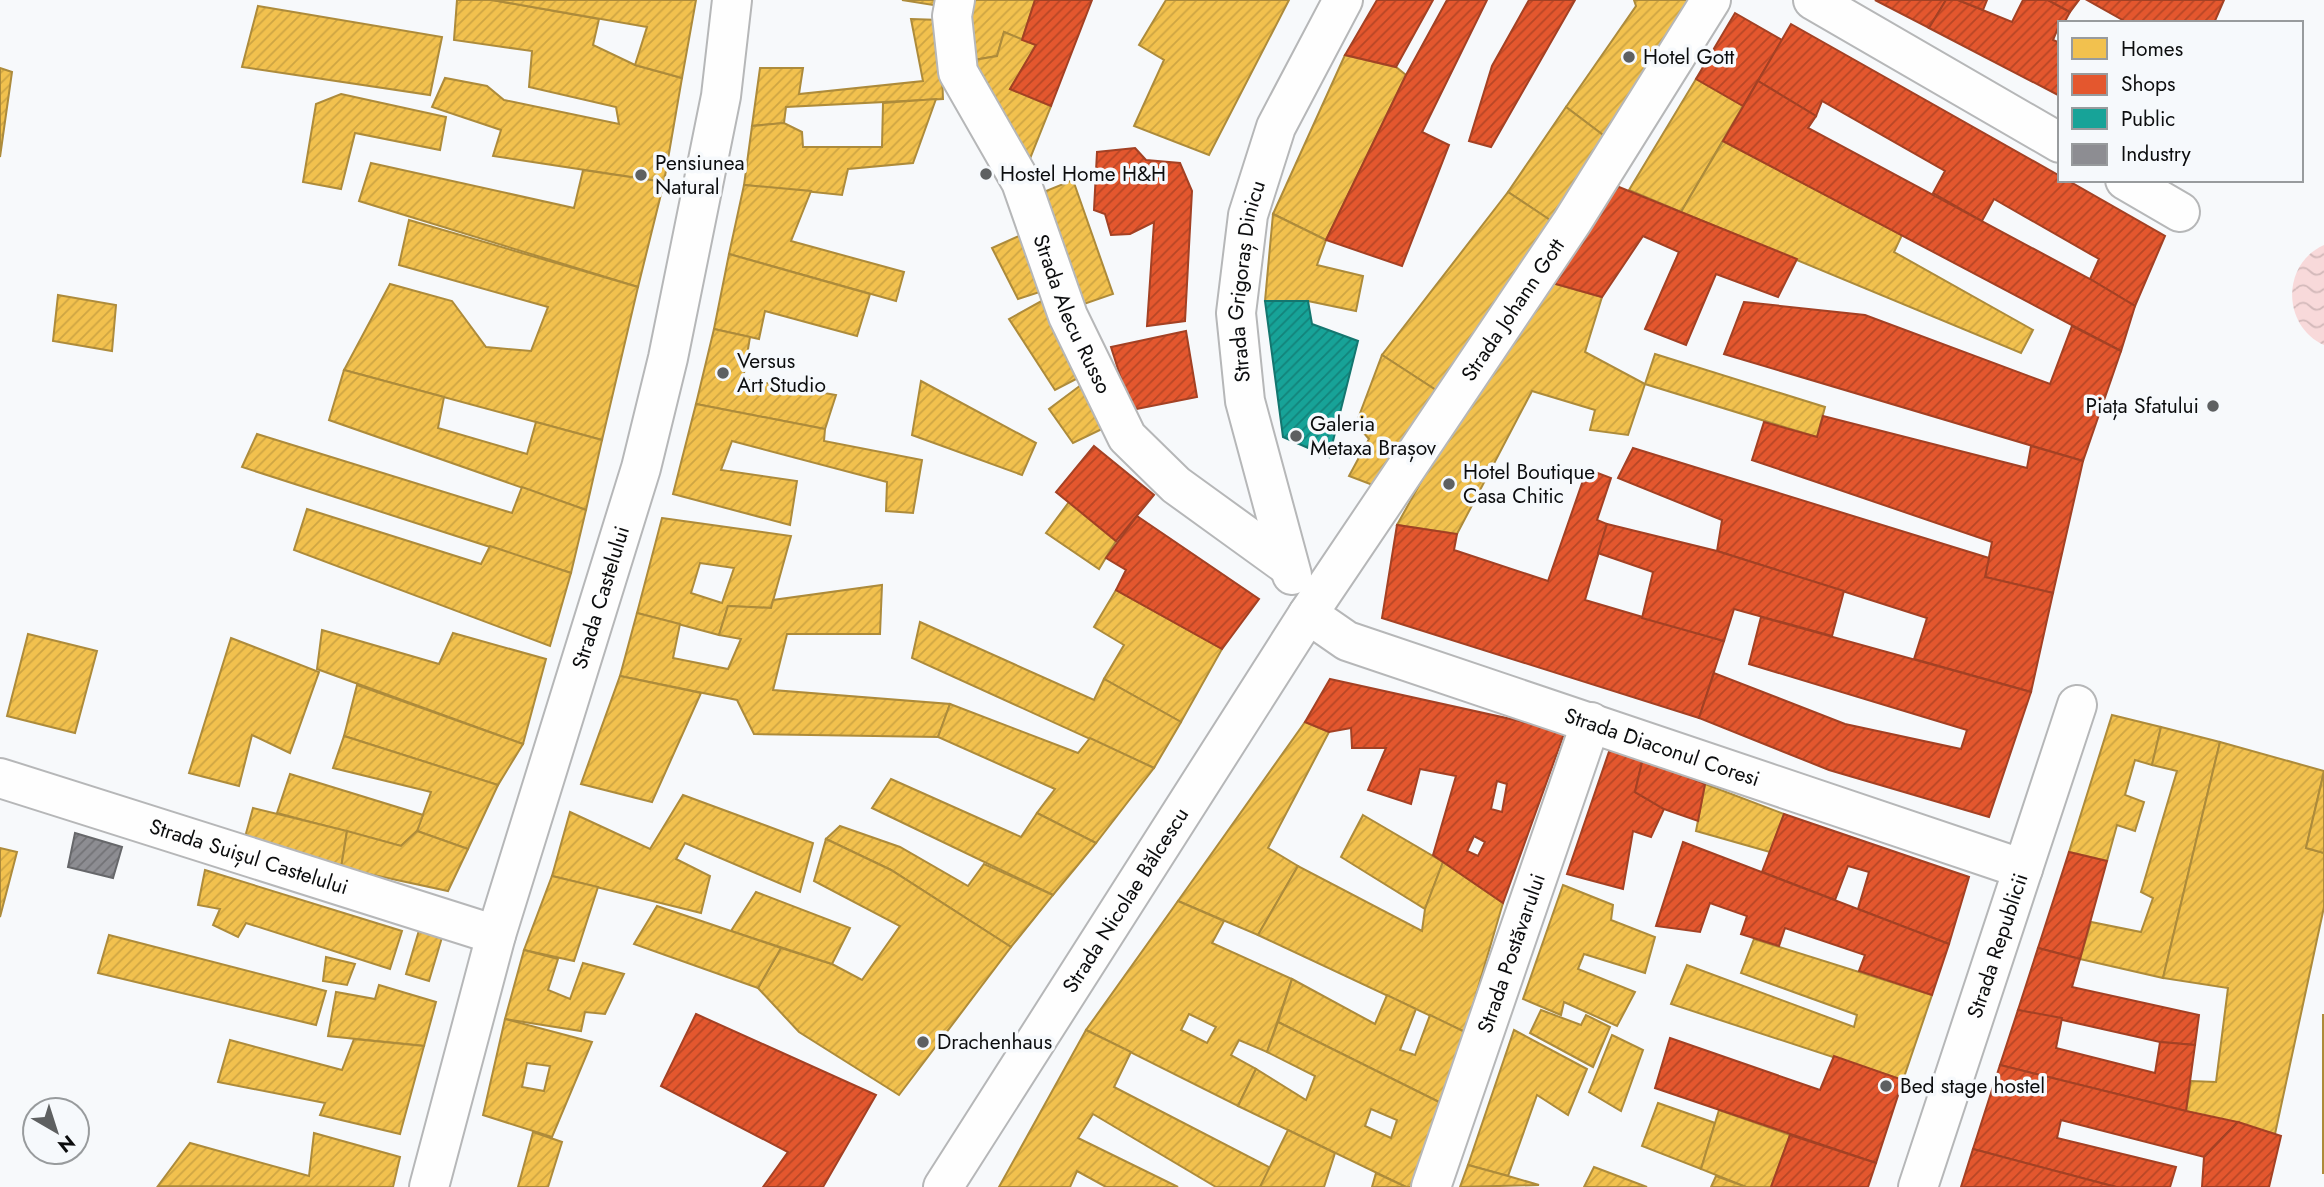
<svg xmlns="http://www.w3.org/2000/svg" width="2324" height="1187" font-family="Jost,sans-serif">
<defs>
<pattern id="water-waves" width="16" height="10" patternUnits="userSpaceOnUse" patternTransform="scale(1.75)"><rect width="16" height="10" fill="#f8d9da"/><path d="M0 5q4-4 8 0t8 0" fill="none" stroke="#d3b9ba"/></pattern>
<pattern id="homes-hatch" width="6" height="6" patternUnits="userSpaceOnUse" patternTransform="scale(1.75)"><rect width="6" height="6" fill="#f2c14e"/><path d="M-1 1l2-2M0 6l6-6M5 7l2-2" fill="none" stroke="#cea543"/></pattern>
<pattern id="shops-hatch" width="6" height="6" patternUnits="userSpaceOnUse" patternTransform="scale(1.75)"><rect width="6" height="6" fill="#e4572e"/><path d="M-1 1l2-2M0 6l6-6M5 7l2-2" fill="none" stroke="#b74626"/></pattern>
<pattern id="public-hatch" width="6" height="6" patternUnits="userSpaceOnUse" patternTransform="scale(1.75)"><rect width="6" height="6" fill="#17a398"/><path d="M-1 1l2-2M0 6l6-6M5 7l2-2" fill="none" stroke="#13837a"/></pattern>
<pattern id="industry-hatch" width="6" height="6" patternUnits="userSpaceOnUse" patternTransform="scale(1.75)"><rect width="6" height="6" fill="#8d8d92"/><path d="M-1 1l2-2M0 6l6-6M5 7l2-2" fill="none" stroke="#727276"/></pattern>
</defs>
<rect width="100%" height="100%" fill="#f7f9fb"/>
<path fill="url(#water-waves)" d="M2324 245V345C2282 326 2281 264 2324 245Z"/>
<g fill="url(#homes-hatch)" stroke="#ad8b3b" stroke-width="2" fill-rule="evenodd">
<polygon points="457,0 492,0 599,19 593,45 635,65 682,78 664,182 493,156 501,130 432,107 445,78 487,86 504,100 619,124 616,107 529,87 532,51 454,40"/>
<polygon points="492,0 696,0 682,78 635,65 647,27"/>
<polygon points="902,0 941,0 939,6"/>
<polygon points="967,0 1035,0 1022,40 1004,32 997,56 968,61"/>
<polygon points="1166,0 1289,0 1209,155 1134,126 1164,60 1139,45"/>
<polygon points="1634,0 1690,0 1607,138 1566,107 1636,6"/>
<polygon points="258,6 442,37 430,95 242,67"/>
<polygon points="911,19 940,20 943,99 786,107 784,123 752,126 760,68 803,68 799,94 923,81"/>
<polygon points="1004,32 1036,45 1010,89 1051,106 1025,171 968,61 997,56"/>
<polygon points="1345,55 1396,67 1406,75 1326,240 1273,214"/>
<polygon points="0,68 12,72 0,157"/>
<polygon points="1696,79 1743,106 1681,212 1629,190"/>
<polygon points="341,94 446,117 440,150 355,133 341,189 303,182 316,104"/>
<polygon points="936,99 913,163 848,169 842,195 744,185 752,126 784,123 802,132 803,147 882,147 883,103"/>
<polygon points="1566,107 1607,138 1550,220 1508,192"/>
<polygon points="1723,141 1902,235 1894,252 2033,330 2021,353 1681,212"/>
<polygon points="371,163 574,208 583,170 664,182 638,287 359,201"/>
<polygon points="1073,180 1113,294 1081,305 1041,193"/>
<polygon points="744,185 811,191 791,241 904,272 896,301 729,254"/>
<polygon points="1508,192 1550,220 1442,394 1382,355"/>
<polygon points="1273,214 1326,240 1317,265 1363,276 1356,311 1308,301 1265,301"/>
<polygon points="409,220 638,287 602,440 344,370 390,284 452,301 486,347 531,351 548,307 399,265"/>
<polygon points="1021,235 1046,290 1018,299 992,248"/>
<polygon points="729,254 870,294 857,336 765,311 759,339 714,329"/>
<polygon points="1552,283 1602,297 1585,352 1645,384 1628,435 1590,430 1595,410 1532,391 1457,534 1397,525 1437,453"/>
<polygon points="58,295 116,305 112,351 53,341"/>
<polygon points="1047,298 1080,377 1055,390 1009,319"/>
<polygon points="714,329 750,337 743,379 836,395 825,429 696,404"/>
<polygon points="1655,354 1825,407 1817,437 1645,384"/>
<polygon points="1382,355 1442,394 1378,487 1349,476 1369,439 1356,424"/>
<polygon points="344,370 444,397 438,428 527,454 536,422 602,440 586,510 329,420"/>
<polygon points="921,381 1036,443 1022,475 912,435"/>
<polygon points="1081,385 1102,429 1073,443 1049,409"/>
<polygon points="696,404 825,429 824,441 922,460 913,513 886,511 887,482 732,441 721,470 797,481 790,525 673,494"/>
<polygon points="257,434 512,513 522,487 586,510 571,573 242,467"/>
<polygon points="1069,502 1116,541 1099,569 1046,533"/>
<polygon points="307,509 481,564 490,546 571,573 550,646 294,550"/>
<path d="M662 518 791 536 771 608 728 606 719 635 637 613ZM700 563 734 568 722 603 691 593Z"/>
<polygon points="882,585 880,634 787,634 773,690 950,704 938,737 754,734 737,700 620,676 637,613 680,624 673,658 728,669 741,639 719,635 728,606 771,608 773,600"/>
<polygon points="1116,590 1222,649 1181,722 1104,679 1124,645 1094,627"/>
<polygon points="920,622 1094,700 1104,679 1181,722 1154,768 912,658"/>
<polygon points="322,630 439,664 453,633 546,659 523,744 317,669"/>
<polygon points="28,634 97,651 75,733 7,716"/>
<polygon points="231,638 319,672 290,753 252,735 239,786 189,773"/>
<polygon points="620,676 701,693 652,802 581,784"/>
<polygon points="357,685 523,744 498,785 344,736"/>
<polygon points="950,704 1078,753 1090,738 1154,768 1096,843 1037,813 1055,789 938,737"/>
<polygon points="2112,715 2161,727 2152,765 2135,760 2125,795 2144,802 2135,831 2117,825 2107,861 2069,852"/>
<polygon points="1305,722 1329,732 1268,848 1298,866 1258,935 1178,901"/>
<polygon points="2161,727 2220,742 2163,978 2080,959 2091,922 2141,932 2153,898 2141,892 2177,771 2152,765"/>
<polygon points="344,736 498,785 468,849 417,831 431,792 333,768"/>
<polygon points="2220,742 2324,771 2306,848 2324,853 2324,907 2275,1134 2186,1111 2191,1081 2216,1082 2228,988 2163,978"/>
<polygon points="2324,772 2324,853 2306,848"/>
<polygon points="290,774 423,815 417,831 401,846 277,813"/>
<polygon points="891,779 1021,837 1037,813 1096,843 1053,895 872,808"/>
<polygon points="1705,784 1784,814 1770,852 1696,831"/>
<polygon points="683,795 813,843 800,892 685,843 676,859 710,876 701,913 552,876 570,812 650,849"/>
<polygon points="253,808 347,831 341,868 245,837"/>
<polygon points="1363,815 1443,862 1425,909 1341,857"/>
<polygon points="840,826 900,847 968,886 984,864 1053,895 1011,947 891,870 826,839"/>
<polygon points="347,831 401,846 417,831 468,849 448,891 341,868"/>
<polygon points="826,839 891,870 1011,947 899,1095 799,1032 758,988 781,948 832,964 862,980 900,926 814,881"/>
<polygon points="0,848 17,852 0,917"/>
<polygon points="1443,862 1503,903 1465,1032 1258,935 1298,866 1422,931 1425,909"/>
<polygon points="205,870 402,931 390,969 246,923 238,937 213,925 220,909 198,905"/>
<polygon points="552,876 598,887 574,961 524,950"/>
<polygon points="1563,885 1613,905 1611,920 1655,937 1645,973 1584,954 1578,969 1635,992 1617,1026 1564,1002 1561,1015 1523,999"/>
<polygon points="756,892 850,928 832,964 731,931"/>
<path d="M1178 901 1224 921 1212 943 1292 979 1267 1052 1239 1040 1231 1055 1256 1069 1238 1106 1086 1030ZM1189 1014 1216 1027 1207 1043 1181 1030Z"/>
<polygon points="657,906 731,931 781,948 758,988 634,944"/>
<polygon points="420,927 443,934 429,981 406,974"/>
<polygon points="109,935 326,991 316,1025 98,973"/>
<polygon points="1754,939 1932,995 1903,1080 1671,1004 1687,965 1854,1027 1857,1015 1741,973"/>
<polygon points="524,950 558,959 548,990 570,999 583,963 624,974 605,1014 585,1012 581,1031 505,1019"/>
<polygon points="326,957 355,964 347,985 323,981"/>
<polygon points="1292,979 1375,1024 1387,995 1416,1009 1400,1050 1415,1055 1430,1015 1465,1032 1441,1103 1278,1022"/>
<polygon points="379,985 436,1002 424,1046 328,1036 336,992 375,999"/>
<polygon points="1541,1010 1581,1025 1586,1015 1610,1027 1593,1067 1530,1033"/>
<polygon points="2323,1014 2324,1173 2323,1173"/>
<path d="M505 1019 592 1042 552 1137 483 1115ZM527 1063 550 1066 544 1091 522 1087Z"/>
<path d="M1278 1022 1441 1103 1414 1187H1406L1238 1106 1256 1069 1306 1100 1315 1076 1267 1052ZM1371 1109 1397 1120 1391 1138 1365 1126Z"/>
<polygon points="1086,1030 1131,1052 1114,1087 1271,1168 1260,1187 1216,1187 1093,1114 1078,1138 1178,1187 1106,1187 1077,1171 1070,1187 999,1187"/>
<polygon points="1514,1030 1587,1069 1568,1115 1537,1095 1508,1176 1468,1165"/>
<polygon points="1612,1035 1643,1050 1621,1111 1589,1092"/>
<polygon points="354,1039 424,1046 400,1134 320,1115 325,1103 218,1082 230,1040 342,1070"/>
<polygon points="1658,1103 1715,1123 1701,1169 1642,1146"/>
<polygon points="1719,1110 1790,1135 1771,1187 1746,1187 1701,1169"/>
<polygon points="1288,1130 1335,1153 1324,1187 1260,1187"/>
<polygon points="533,1132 562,1142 548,1187 518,1187"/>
<polygon points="314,1133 400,1157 393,1187 158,1186 190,1143 309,1176"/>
<polygon points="1468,1165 1508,1176 1539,1185 1460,1187"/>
<polygon points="1594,1167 1647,1187 1584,1187"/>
<polygon points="1376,1173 1406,1187 1372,1187"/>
<polygon points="1716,1176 1746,1187 1711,1187"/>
</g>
<g fill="url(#shops-hatch)" stroke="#a34124" stroke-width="2" fill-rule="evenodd">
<polygon points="1035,0 1092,0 1051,106 1010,89 1036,45 1022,40"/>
<polygon points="1377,0 1433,0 1396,67 1345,55"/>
<polygon points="1447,0 1487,0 1422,132 1449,145 1402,266 1326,240 1406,75"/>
<polygon points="1529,0 1575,0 1491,147 1469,141 1492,66"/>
<polygon points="1875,0 1946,0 1929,28"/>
<polygon points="1946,0 1958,0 2012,22 2023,0 2048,0 2070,12 2064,23 2060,23 2053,40 2060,43 2060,96 1929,28"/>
<polygon points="1958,0 1987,0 1983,10"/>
<polygon points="2048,0 2079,0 2070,12"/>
<polygon points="2087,0 2224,0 2214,23 2128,23"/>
<polygon points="1735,13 1782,40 1743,106 1696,79"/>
<polygon points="1791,24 2060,176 2060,180 2067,180 2165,236 2135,306 2090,279 2099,259 1994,199 1982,221 1933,193 1945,171 1822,101 1816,116 1758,81"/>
<polygon points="1758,81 1816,116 1808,128 2090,279 2135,306 2121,351 1723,141"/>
<polygon points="1135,148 1146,160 1180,163 1192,191 1185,321 1147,326 1154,222 1130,234 1111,235 1105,214 1094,210 1097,152"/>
<polygon points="1614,185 1797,259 1778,297 1716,274 1686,345 1645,329 1679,252 1643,236 1602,297 1552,283"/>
<polygon points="1744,302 1865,315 2050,384 2072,326 2121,351 2083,461 1724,354"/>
<polygon points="1186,331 1197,397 1131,410 1111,347"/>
<polygon points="1823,416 2027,468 2031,446 2083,461 2053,593 1985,577 1992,542 1752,460 1764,422 1817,437"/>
<polygon points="1094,446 1154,495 1116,541 1056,492"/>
<polygon points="1633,448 1989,558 1985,577 2053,593 2031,692 1914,659 1927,618 1717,551 1722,520 1618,478"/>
<polygon points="1587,469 1611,478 1597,520 1607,524 1585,600 1724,641 1699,718 1382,618 1397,525 1457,534 1454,550 1548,581"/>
<polygon points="1137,516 1259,599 1222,649 1116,590 1126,570 1106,558"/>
<polygon points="1607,524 1717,551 1844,591 1832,636 1734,609 1724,641 1642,618 1653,572 1598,553"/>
<polygon points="1761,617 2031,692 1989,817 1829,770 1699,718 1714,673 1845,724 1961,749 1967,730 1749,664"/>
<path d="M1330 679 1565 731 1503 903 1433 855 1456 776 1420 769 1411 804 1368 790 1386 748H1352L1351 728 1329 732 1305 722ZM1497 781 1507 784 1502 812 1491 809ZM1474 836 1485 842 1478 856 1467 851Z"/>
<polygon points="1612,743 1643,758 1635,792 1664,809 1651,837 1633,831 1623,889 1567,874"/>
<polygon points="1643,758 1705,784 1698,821 1664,809 1635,792"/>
<polygon points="1784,814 1969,877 1949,944 1858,909 1869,872 1848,866 1835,900 1762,872"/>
<polygon points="1683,842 1949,944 1932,995 1859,971 1865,955 1785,928 1779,946 1741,934 1747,916 1710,903 1700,932 1656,926"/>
<polygon points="2069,852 2107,861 2080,959 2038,948"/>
<polygon points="2038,948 2080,959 2072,987 2199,1015 2195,1045 2160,1042 2018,1010"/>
<polygon points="2018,1010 2062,1018 2056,1048 2155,1073 2160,1042 2195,1045 2186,1111 2000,1065"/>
<polygon points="696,1014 876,1095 823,1187 763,1187 788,1152 661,1086"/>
<polygon points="1670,1038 1820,1090 1834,1056 1903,1080 1876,1163 1655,1088"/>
<polygon points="2000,1065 2186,1111 2238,1122 2204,1157 2061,1120 2057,1138 2176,1167 2170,1187 2116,1187 1973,1149"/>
<polygon points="2238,1122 2281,1136 2269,1187 2202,1187 2204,1157"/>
<polygon points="1790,1135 1876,1163 1868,1187 1771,1187"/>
<polygon points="1973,1149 2116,1187 1961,1187"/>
</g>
<polygon fill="url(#public-hatch)" stroke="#14766f" stroke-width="2" points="1265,301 1308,301 1312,324 1358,341 1329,457 1283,437"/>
<polygon fill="url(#industry-hatch)" stroke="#66676a" stroke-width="2" points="75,833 122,847 113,878 68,867"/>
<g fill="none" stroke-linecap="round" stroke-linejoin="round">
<g stroke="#b6b7b8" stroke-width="42">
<g id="minor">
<path id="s1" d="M955 0 952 16 958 72 1021 182 1068 316 1127 437 1176 485 1288 566"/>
<polyline points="1813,0 2060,143"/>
<polyline points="2125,180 2180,212"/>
<path id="s2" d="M1292 575 1245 401 1236 313 1248 215 1276 127 1343 0"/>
<path id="s3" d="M1308 614 1347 641 2023 869"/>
<path id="s4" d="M0 778 496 935"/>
<path id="s5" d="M429 1187 496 935 641 468 668 358 721 96 732 0"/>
<path id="s6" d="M943 1187 1308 614 1572 222 1711 0"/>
<path id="s7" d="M1431 1187 1591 722"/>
<path id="s8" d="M1918 1187 2077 705"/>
</g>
</g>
<use href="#minor" stroke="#fefefe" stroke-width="38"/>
</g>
<g fill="#5e6061" stroke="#f6f9fc" stroke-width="2.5">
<circle cx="1629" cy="57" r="7"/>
<circle cx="986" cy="174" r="7"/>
<circle cx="641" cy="175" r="7"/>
<circle cx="723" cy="373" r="7"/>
<circle cx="2213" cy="406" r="7"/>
<circle cx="1296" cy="436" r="7"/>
<circle cx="1449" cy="484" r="7"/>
<circle cx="923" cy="1042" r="7"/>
<circle cx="1886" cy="1086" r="7"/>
</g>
<g text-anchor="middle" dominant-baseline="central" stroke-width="7" stroke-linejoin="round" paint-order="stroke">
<g font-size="21" fill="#0c0d0e" stroke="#f6f9fc" text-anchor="start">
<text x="1643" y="57">Hotel Gott</text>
<text x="655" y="163">Pensiunea<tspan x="655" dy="24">Natural</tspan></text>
<text x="1000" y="174">Hostel Home H&amp;H</text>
<text x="737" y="361">Versus<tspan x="737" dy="24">Art Studio</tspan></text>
<text x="2199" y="406" text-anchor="end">Piața Sfatului</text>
<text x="1310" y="424">Galeria<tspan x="1310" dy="24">Metaxa Brașov</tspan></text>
<text x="1463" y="472">Hotel Boutique<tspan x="1463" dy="24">Casa Chitic</tspan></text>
<text x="937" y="1042">Drachenhaus</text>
<text x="1900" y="1086">Bed stage hostel</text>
</g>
<g font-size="21" fill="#0c0d0e" stroke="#f6f9fc">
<text stroke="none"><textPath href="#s2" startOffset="301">Strada Grigoraș Dinicu</textPath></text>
<text stroke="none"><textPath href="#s6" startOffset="1046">Strada Johann Gott</textPath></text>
<text stroke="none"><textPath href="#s1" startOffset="341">Strada Alecu Russo</textPath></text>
<text stroke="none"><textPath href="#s5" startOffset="614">Strada Castelului</textPath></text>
<text stroke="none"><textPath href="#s3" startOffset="380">Strada Diaconul Coresi</textPath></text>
<text stroke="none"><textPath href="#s4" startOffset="261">Strada Suișul Castelului</textPath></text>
<text stroke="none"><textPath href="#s6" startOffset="340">Strada Nicolae Bălcescu</textPath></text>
<text stroke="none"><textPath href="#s8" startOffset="254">Strada Republicii</textPath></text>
<text stroke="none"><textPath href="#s7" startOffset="247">Strada Postăvarului</textPath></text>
</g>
</g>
<rect x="2058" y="21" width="245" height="161" fill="#f6f9fc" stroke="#989b9d" stroke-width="2"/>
<rect x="2072" y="38" width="35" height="21" fill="#f2c14e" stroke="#989b9d" stroke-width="2"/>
<text x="2121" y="56" font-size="21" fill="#0c0d0e">Homes</text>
<rect x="2072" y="74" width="35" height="21" fill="#e4572e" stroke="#989b9d" stroke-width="2"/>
<text x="2121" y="91" font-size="21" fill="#0c0d0e">Shops</text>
<rect x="2072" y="108" width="35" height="21" fill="#17a398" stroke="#989b9d" stroke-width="2"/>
<text x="2121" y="126" font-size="21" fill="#0c0d0e">Public</text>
<rect x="2072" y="144" width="35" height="21" fill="#8d8d92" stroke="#989b9d" stroke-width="2"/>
<text x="2121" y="161" font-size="21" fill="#0c0d0e">Industry</text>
<g transform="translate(56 1131) rotate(141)"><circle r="33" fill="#f6f9fc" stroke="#989b9d" stroke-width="2"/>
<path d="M0-5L12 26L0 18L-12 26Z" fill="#5e6061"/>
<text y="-10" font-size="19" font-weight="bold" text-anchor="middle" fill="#0c0d0e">N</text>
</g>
</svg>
